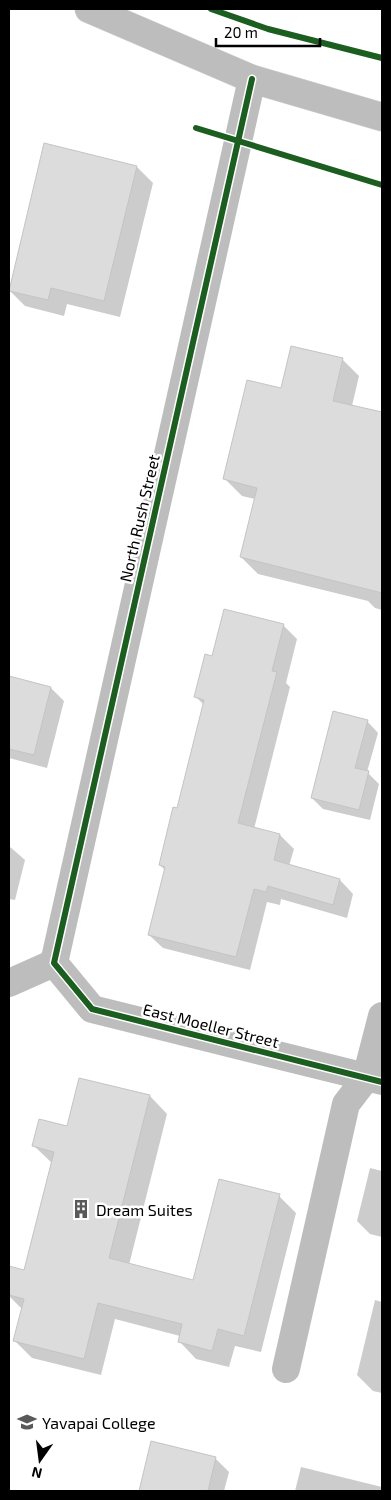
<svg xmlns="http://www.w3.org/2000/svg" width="391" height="1500" font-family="'Exo 2',sans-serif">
<rect width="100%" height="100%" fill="#fff"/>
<g fill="#0003">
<polygon points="45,144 137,167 153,183 120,317 67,304 64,316 25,306 9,290"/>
<polygon points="342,359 359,376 352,406 382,414 382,610 375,608 368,601 258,574 241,557 255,499 242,496 225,479 282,390"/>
<polygon points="283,625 297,639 286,683 290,687 254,829 280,835 294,849 289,866 340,880 353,894 347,918 281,899 280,905 267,902 250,970 163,948 149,935 165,870 160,865 178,810 204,705 196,697 213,658"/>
<polygon points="9,677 51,688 64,701 47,768 9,758"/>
<polygon points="367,721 378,733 367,772 379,784 370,820 323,809 312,798"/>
<polygon points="9,846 25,860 15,900 9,899"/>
<polygon points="150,1096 167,1114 129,1265 194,1281 279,1196 296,1213 261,1352 235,1346 229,1367 196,1359 179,1341 180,1336 115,1319 101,1375 32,1358 15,1341 23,1310 9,1296 9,1282 12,1268 25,1272 53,1164 34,1146 67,1128"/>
<polygon points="370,1168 382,1171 382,1237 370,1234 357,1221"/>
<polygon points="375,1300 382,1302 382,1393 373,1391 357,1375"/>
<polygon points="152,1443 216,1459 229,1472 224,1491 140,1491"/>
<polygon points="301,1467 382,1487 382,1491 295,1491"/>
</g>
<g fill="#dcdcdc" stroke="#c4c4c4">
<polygon points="44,143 137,166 104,301 51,288 48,300 9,291"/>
<polygon points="291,346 343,358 333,401 382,412 382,593 240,557 257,488 223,479 247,380 281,388"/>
<polygon points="224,609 284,624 272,671 277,672 238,823 280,834 274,860 340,879 333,905 268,886 266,892 254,889 236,957 148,935 165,867 159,865 173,807 177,808 204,700 194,697 205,654 212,656"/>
<polygon points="9,676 51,687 34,755 9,749"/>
<polygon points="333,711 368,720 355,768 369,771 359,810 311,798"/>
<polygon points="79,1078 150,1095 109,1258 193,1280 219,1179 280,1194 244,1336 218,1329 212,1351 178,1342 182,1324 98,1303 84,1359 13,1341 24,1299 9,1295 9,1266 24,1270 54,1152 32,1146 39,1119 67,1126"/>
<polygon points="151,1441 216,1457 208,1491 139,1491"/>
</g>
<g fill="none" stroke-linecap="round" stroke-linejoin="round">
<g stroke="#dbdbdb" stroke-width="29">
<polyline id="major" points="89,9 252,79 382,117"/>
</g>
<g stroke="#bdbdbd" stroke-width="28">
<polyline points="54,963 252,79"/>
<polyline points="54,963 92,1009 382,1081"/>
<polyline points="9,983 54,963"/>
<polyline points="286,1369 346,1104 366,1078 382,1016"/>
</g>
<use href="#major" stroke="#bdbdbd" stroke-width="28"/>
<g stroke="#fff" stroke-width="9">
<g id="cycleway">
<polyline points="211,9 268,29 382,58"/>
<polyline points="252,79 54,963 92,1009 382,1082"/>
<polyline points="196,128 382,185"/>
</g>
</g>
<use href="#cycleway" stroke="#1b5e20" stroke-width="6"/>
</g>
<defs>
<g id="building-bare" transform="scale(1.5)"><path d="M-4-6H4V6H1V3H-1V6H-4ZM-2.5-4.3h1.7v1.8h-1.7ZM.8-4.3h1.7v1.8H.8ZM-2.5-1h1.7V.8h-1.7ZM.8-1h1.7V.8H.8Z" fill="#595959" stroke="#fff" stroke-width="2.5" paint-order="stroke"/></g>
<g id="university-bare" transform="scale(1.5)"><path d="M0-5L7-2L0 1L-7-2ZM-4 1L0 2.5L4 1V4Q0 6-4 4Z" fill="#595959" stroke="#fff" stroke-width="2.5" paint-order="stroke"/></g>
</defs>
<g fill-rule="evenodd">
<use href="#building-bare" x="81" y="1209"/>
<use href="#university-bare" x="27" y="1422"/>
</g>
<g text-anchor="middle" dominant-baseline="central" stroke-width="5" stroke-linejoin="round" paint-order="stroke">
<g font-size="16" fill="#000" stroke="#fff">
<text transform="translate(139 518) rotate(-77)">North Rush Street</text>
<text transform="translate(211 1025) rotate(14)">East Moeller Street</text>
</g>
<g font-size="16" fill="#000" stroke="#fff" text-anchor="start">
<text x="96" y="1209">Dream Suites</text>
<text x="42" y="1422">Yavapai College</text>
</g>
</g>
<rect width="391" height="1500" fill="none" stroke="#000000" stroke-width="20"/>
<g transform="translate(40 1460) rotate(194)" stroke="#ffffff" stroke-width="4" paint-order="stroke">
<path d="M0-4L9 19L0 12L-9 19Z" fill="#000000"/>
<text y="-8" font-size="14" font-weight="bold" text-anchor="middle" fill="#000000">N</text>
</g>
<path d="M216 38v8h104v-8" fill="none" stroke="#000000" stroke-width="2.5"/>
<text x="224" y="38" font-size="15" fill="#000000" stroke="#ffffff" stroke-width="4" paint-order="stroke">20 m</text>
</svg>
